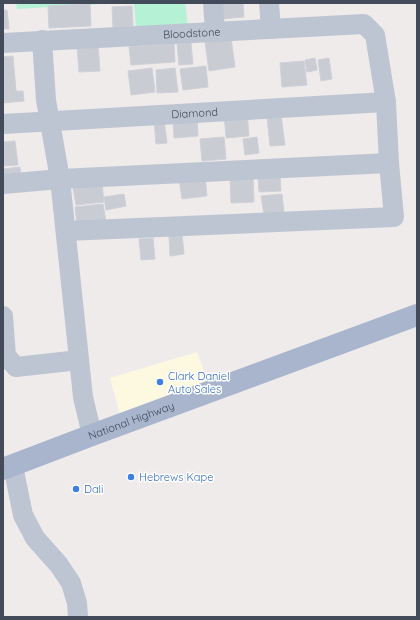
<svg xmlns="http://www.w3.org/2000/svg" width="420" height="620" font-family="Quicksand,sans-serif">
<rect width="100%" height="100%" fill="#efebeb"/>
<polygon fill="#fdf9e1" points="197,352 210,386 121,418 110,378"/>
<g fill="#b4f1d5">
<polygon points="16,3 118,3 17,9"/>
<polygon points="134,3 185,3 188,26 136,28"/>
</g>
<g fill="#caccd4" stroke="#cfd0d8">
<polygon points="220,3 243,3 244,17 221,19"/>
<polygon points="90,4 91,26 49,28 48,6"/>
<polygon points="132,6 133,26 113,28 112,7"/>
<polygon points="3,10 7,10 9,29 3,29"/>
<polygon points="231,38 235,67 209,71 205,42"/>
<polygon points="191,43 193,64 179,65 177,44"/>
<polygon points="174,44 175,62 131,65 129,47"/>
<polygon points="98,45 100,71 79,72 77,47"/>
<polygon points="13,56 16,91 23,91 24,101 3,103 3,57"/>
<polygon points="315,58 317,70 307,72 305,60"/>
<polygon points="329,58 332,79 321,81 318,60"/>
<polygon points="304,61 307,85 282,87 280,63"/>
<polygon points="206,66 208,87 183,90 180,69"/>
<polygon points="152,68 155,92 131,95 128,71"/>
<polygon points="175,68 178,92 157,93 156,70"/>
<polygon points="247,112 249,136 226,138 224,113"/>
<polygon points="281,115 285,145 270,146 267,117"/>
<polygon points="197,117 198,136 174,138 173,118"/>
<polygon points="164,119 167,143 156,144 154,120"/>
<polygon points="224,137 226,159 202,161 200,139"/>
<polygon points="257,137 259,153 245,155 243,139"/>
<polygon points="15,141 18,165 3,166 3,142"/>
<polygon points="20,167 21,175 3,177 3,169"/>
<polygon points="205,175 207,196 182,199 179,178"/>
<polygon points="280,175 281,191 259,192 258,176"/>
<polygon points="253,176 254,202 231,203 230,177"/>
<polygon points="102,184 104,202 76,205 73,188"/>
<polygon points="124,194 126,206 106,210 104,197"/>
<polygon points="282,194 284,213 264,215 261,196"/>
<polygon points="103,204 106,222 77,225 75,207"/>
<polygon points="182,234 184,254 170,256 169,235"/>
<polygon points="153,238 155,259 141,260 139,239"/>
</g>
<g fill="none" stroke-linecap="round" stroke-linejoin="round">
<g stroke="#bdc5d2" stroke-width="20">
<polyline points="213,3 215,31"/>
<polyline points="269,3 271,29"/>
<polyline points="42,40 46,100 60,179 83,397 92,435"/>
<path id="s1" d="M3 43 364 24 375 35 386 102 389 163 394 217 66 231"/>
<path id="s2" d="M3 124 386 102"/>
<polyline points="3,184 60,179 389,163"/>
<polyline points="3,316 6,356 16,367 79,360"/>
<polyline points="13,466 23,515 35,538 59,565 71,583 77,603 78,617"/>
</g>
<path stroke="#a8b5cd" stroke-width="22" id="s3" d="M3 469 92 435 417 315"/>
</g>
<g fill="#3f7fe0" stroke="#fff" stroke-width="1.5">
<circle cx="160" cy="382" r="4"/>
<circle cx="131" cy="477" r="4"/>
<circle cx="76" cy="489" r="4"/>
</g>
<g text-anchor="middle" dominant-baseline="central" stroke-width="3" stroke-linejoin="round" paint-order="stroke">
<g font-size="11" fill="#434b5a" stroke="#fff">
<text stroke="none"><textPath href="#s1" startOffset="189">Bloodstone</textPath></text>
<text stroke="none"><textPath href="#s2" startOffset="192">Diamond</textPath></text>
<text stroke="none"><textPath href="#s3" startOffset="137">National Highway</textPath></text>
</g>
<g font-size="11" fill="#366cbe" stroke="#fff" text-anchor="start">
<text x="168" y="376">Clark Daniel<tspan x="168" dy="13">Auto Sales</tspan></text>
<text x="139" y="477">Hebrews Kape</text>
<text x="84" y="489">Dali</text>
</g>
</g>
<rect width="420" height="620" fill="none" stroke="#434b5a" stroke-width="8"/>
</svg>
